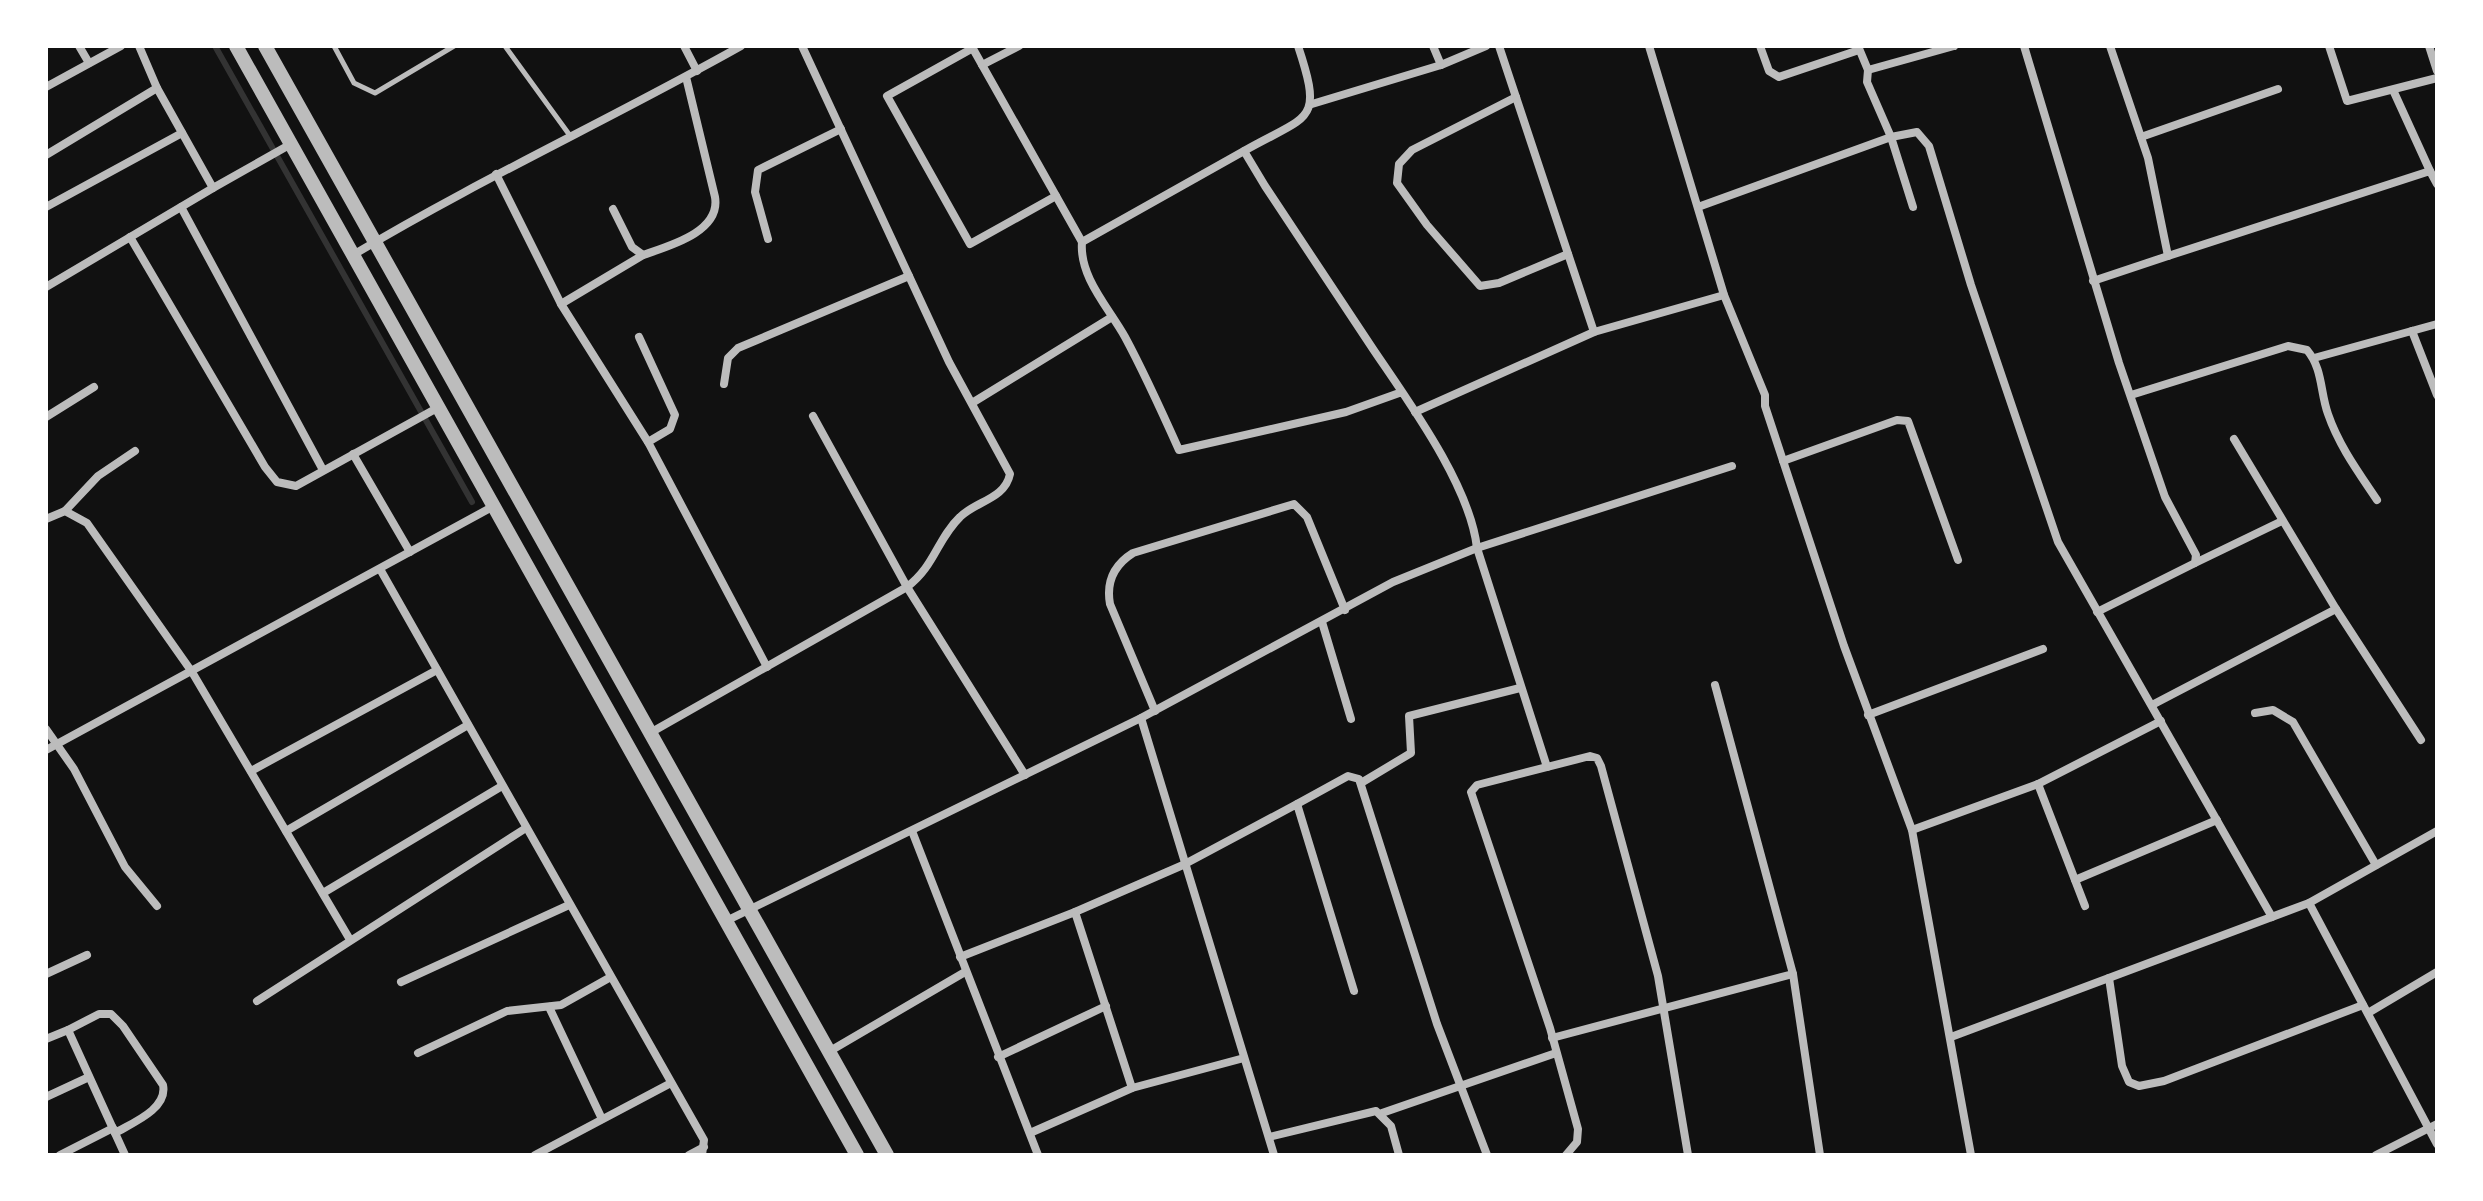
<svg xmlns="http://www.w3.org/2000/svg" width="2483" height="1201" font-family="Jost,sans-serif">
<rect width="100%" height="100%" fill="#111"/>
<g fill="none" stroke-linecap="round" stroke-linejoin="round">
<polyline stroke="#333" stroke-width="6" points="215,46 472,502"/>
<g stroke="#bcbcbc" stroke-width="5">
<polyline points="334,46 354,83 375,93 454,46"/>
<polyline points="505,46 571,137"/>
</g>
<g stroke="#bcbcbc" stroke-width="8">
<polyline points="79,46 89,63"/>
<polyline points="684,46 697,71"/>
<polyline points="1433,46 1441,65"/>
<polyline points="1499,46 1594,332"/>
<polyline points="1649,46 1724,295 1765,395 1765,406 1844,646 1912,830 1971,1155"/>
<polyline points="1760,46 1769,71 1779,77 1859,50"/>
<polyline points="1858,46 1868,70 1867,82 1891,137 1917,132 1929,146 1971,285 2058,542 2272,917"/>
<polyline points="2024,46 2119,363 2165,497 2196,555 2195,563 2097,612"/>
<polyline points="2110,46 2148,158 2168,256 2430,171 2437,184"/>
<polyline points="2329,46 2347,101 2437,78"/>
<polyline points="2429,46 2437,71"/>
<polyline points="972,47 1082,242"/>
<polyline points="973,48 887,96 970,244 1056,196"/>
<polyline points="982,65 1019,46"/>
<polyline points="1868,70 1954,46"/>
<polyline points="46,87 121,46"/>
<polyline points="157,88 213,188 291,144"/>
<polyline points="2393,90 2430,171"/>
<polyline points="1516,97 1412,150 1399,164 1397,183 1427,225 1480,286 1499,283 1568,254"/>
<polyline points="1312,104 1441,65 1486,46"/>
<polyline points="2141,137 2278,89"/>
<path d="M1244 151C1309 114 1324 124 1298 46"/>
<polyline points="46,155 157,88 139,46"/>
<polyline points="496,174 561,304 648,442 767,667"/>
<polyline points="46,207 182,133"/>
<polyline points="181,207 323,470"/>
<polyline points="1698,207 1891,137 1913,207"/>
<path d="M613 209 632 247 643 255C669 246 721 232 715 197L686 77"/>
<polyline points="130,237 265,467 277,482 296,486 439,407"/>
<polyline points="768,239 755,192 758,170 841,129"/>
<path d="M353 255C480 179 613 118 741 46"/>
<polyline points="2093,281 2168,256"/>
<polyline points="46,287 213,188"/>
<polyline points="561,304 643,255"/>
<polyline points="2412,331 2437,395"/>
<polyline points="639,337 675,415 670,429 648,442"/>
<polyline points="2314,358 2437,324"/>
<polyline points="724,384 728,358 738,348 909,276"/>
<path d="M1402 392 1346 412 1179 450C1162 412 1145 374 1125 337 1109 308 1079 277 1082 242L1244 151 1265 186C1301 240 1337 295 1373 349 1408 401 1470 485 1477 548L1547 767"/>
<path d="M2131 395 2288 346 2307 350C2323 369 2320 392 2328 414 2339 446 2359 473 2377 500"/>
<polyline points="972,403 1112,317"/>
<polyline points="1415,412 1594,332 1724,295"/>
<polyline points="813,416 907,587 1025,775"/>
<polyline points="46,417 94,387"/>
<polyline points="353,454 410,552"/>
<polyline points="1783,461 1897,420 1908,421 1958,560"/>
<polyline points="65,511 98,476 135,451"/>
<polyline points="46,519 65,511 87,523 192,672 349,938"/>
<polyline points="2195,563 2282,521"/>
<polyline points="380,569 704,1140 702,1155"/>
<polyline points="2336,609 2421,740"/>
<polyline points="1322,622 1351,719"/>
<polyline points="1715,685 1793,974 1820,1155"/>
<polyline points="2152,705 2336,609 2234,439"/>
<path d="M1155 711 1110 604C1106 582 1114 565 1133 553L1294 504 1307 517 1345 610"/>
<polyline points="2255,713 2273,710 2293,722 2376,865"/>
<polyline points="1868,715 2043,649"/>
<polyline points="1141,718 1274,1155"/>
<polyline points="46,729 74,769 125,867 157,906"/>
<path d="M650 733 907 587C935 566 937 539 960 517 976 501 1005 499 1010 474L949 362 802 46"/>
<polyline points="46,750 494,506"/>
<polyline points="251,771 437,670"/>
<polyline points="1361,783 1411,753 1409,716 1520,688"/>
<polyline points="2038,784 2085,906"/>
<polyline points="1297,804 1348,776 1359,779 1437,1024 1487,1155"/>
<polyline points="1912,830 2038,784 2161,721"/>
<polyline points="286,831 468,725"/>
<polyline points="912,831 1038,1155"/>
<polyline points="2075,880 2217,820"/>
<polyline points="323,893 502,786"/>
<polyline points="2309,903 2437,1144"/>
<polyline points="1075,912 1183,865 1297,804 1354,991"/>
<polyline points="726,921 1141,718 1393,582 1477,548 1732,466"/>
<polyline points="960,957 1075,912 1132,1088 1030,1133"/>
<polyline points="46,974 87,955"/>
<polyline points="2109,978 2122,1066 2129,1082 2139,1086 2164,1081 2363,1005"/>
<polyline points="401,982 569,905"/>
<polyline points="257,1001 526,828"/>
<polyline points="549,1007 602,1119"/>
<polyline points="2368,1013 2437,972"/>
<path d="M68 1030 99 1014H111L123 1026 163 1085C168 1109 132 1123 115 1133"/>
<polyline points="1951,1037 2309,903 2437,831"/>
<polyline points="1552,1038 1793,974"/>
<polyline points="46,1039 68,1030 125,1155"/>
<polyline points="830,1051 965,972"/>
<polyline points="418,1053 507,1011 561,1005 609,978"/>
<polyline points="998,1057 1106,1006"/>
<polyline points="1132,1088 1244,1058"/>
<polyline points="46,1097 89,1077"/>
<polyline points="1382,1113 1556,1053"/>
<polyline points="1269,1137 1376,1111 1391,1126 1399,1155"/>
<polyline points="60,1155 113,1128"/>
<polyline points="535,1155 671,1083"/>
<polyline points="689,1155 704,1147"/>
<polyline points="1566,1155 1577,1142 1578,1129 1550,1028 1471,792 1477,785 1590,756 1597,758 1601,766 1658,976 1688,1155"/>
<polyline points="2376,1155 2437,1124"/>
</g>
<g stroke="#bcbcbc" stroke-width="14">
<polyline points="236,46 857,1155"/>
<polyline points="265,46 887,1155"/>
</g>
</g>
<rect width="2483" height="1201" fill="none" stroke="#ffffff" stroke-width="96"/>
</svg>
